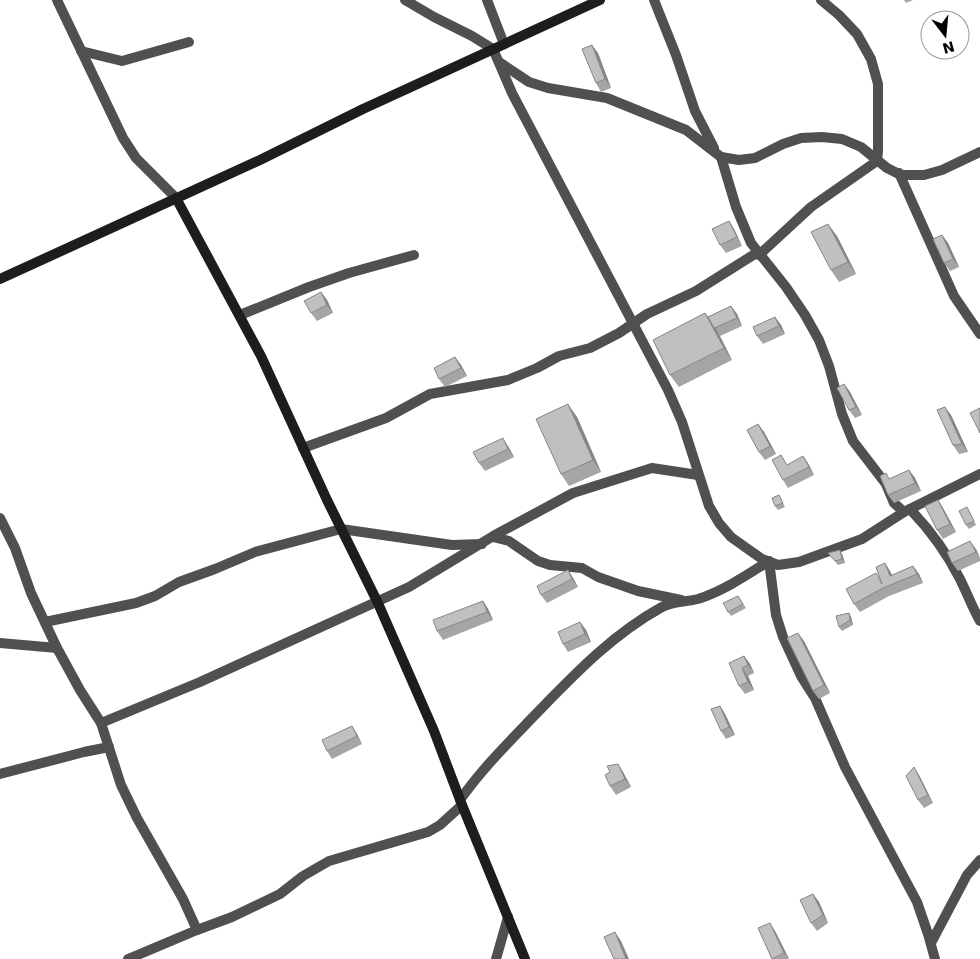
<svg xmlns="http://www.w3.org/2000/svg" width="980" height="959" font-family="'DejaVu Sans',sans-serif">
<rect width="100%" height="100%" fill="#fff"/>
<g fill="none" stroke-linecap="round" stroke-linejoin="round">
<g stroke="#505050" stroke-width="10">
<polyline points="57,0 123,138 136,158 176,198"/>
<polyline points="405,0 434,17 472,36 493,49 512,93 668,390 682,422 709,506 719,523 731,537 745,547 762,559 778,565 799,562 862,539 904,512 980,474"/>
<polyline points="487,0 504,44"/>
<polyline points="654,0 676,55 695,111 714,148"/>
<polyline points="81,51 122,61 189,42"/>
<polyline points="499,62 529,82 548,88 607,98 686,130 721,157 739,160 755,158 783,144 801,138 822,137 842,139 861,147 887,168 901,175 924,175 942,170 980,152"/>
<polyline points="721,157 736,207 751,243 786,287 805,315 819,340 829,366 842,414 853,441 886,484 894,503 904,512"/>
<polyline points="899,173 954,296 980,334"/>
<polyline points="759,255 811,207 877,161 878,151 878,84 871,59 857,34 839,15 821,0"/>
<polyline points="240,315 309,287 349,273 414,255"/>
<polyline points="303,448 386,418 430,394 508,380 537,368 559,356 590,348 619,333 647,314 696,291 758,252"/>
<path d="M910 509C930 530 947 553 960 579 967 593 972 607 980 621"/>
<polyline points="0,518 15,548 31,593 57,648 80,690 101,723 121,785 137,818 183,899 197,930"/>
<polyline points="493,537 509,541 538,561 550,565 582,568 598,577 638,591 681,600"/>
<polyline points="45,622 136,603 155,596 179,582 215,569 255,552 341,529 452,545 482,544"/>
<polyline points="0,643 57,648"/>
<polyline points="101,723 200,682 409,587 495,535 573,493 652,468 698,475"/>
<polyline points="0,774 84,752 109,747"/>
<path d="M460 800C481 770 507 744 532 718 572 677 611 635 662 607 673 601 686 602 698 599 723 591 747 575 769 561L776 615 783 637 801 676 815 698 845 767 917 902 928 934 935 959"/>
<polyline points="931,943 967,875 980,860"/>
<polyline points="128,959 197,930 232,917 280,894 303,876 329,861 428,832 440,825 462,805"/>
<polyline points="496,959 508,917"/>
</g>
<g stroke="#1d1d1d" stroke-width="10">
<polyline points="176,198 261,356 327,500 377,601 434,731 462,805 525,959"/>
<polyline points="0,279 260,160 363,109 600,0"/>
</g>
</g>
<g fill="#a5a5a5">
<polygon points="904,0 913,0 906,3"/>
<polygon points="598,53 611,88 601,92 596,83"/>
<polygon points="729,221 734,229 742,246 726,253 720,245"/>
<polygon points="942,235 948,243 959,267 950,271 944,263"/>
<polygon points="837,236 856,274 839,282 831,270"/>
<polygon points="321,292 327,300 333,313 317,321 311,313"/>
<polygon points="731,306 737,314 742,326 720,336 732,360 679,387 670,375 705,313 708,317"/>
<polygon points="775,317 781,325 785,334 763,344 757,336"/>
<polygon points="455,357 461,365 467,376 445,387 439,379"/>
<polygon points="844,384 850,392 862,415 855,418 849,410"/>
<polygon points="951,415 968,452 959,454 953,445"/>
<polygon points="577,417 601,472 569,486 561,474"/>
<polygon points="758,424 764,432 776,454 765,460 759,452"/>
<polygon points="508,446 514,457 485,471 479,463"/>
<polygon points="803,456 809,465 814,475 788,488 783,480 788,465"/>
<polygon points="909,470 915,478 921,491 894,503 888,495 890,479"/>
<polygon points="779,495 785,507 778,510 775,506"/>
<polygon points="938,500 943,508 956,532 943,539 937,530"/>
<polygon points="967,507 976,525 969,529 966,525"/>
<polygon points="976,549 980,558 980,561 958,571 952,563"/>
<polygon points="828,553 842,554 845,563 838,565"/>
<polygon points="885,563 892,575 913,566 919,574 923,583 889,596 860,612 854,604 881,581"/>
<polygon points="568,570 573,578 578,587 547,603 541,595"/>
<polygon points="738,596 746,608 731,616 728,612"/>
<polygon points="483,601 488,609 493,620 443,640 437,631"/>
<polygon points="849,613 851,617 853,625 842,631 839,627"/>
<polygon points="580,622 586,630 591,642 568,652 563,644"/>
<polygon points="804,641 830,693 819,699 813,691"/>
<polygon points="744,656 750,664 754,673 748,676 754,690 745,694 739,686"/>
<polygon points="720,706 725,714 735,735 726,739 721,731"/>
<polygon points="352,726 357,734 362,744 332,759 327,751"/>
<polygon points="618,764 623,772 631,787 616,795 610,786 610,772"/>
<polygon points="919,775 933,803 924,808 918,800"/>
<polygon points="813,894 819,902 828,923 817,931 811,923"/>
<polygon points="775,931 789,959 772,959"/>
</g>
<g fill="#868686">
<polygon points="592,45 598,53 611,88 605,79"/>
<polygon points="729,221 734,229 742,246 737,237"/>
<polygon points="828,224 837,236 856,274 848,262"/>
<polygon points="942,235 948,243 959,267 953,259"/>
<polygon points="321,292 327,300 333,313 327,305"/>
<polygon points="731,306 737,314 742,326 737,318"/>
<polygon points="705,313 714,325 732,360 724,348"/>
<polygon points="775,317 781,325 785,334 779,326"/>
<polygon points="455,357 461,365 467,376 461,368"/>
<polygon points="844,384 850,392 862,415 856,407"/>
<polygon points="568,404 577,417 601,472 593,460"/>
<polygon points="945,407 951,415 968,452 962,444"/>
<polygon points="758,424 764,432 776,454 770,446"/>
<polygon points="503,438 508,446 514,457 508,449"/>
<polygon points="803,456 809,465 814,475 809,467"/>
<polygon points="909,470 915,478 921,491 915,483"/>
<polygon points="938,500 943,508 956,532 950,524"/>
<polygon points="970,541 976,549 980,558 976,552"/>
<polygon points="840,550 842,554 845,563 842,559"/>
<polygon points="885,563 890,571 896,584 890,576"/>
<polygon points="913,566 919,574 923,583 917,574"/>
<polygon points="568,570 573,578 578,587 572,579"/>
<polygon points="483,601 488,609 493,620 487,612"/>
<polygon points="849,613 851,617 853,625 850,620"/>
<polygon points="580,622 586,630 591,642 585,634"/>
<polygon points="798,633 804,641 830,693 824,685"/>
<polygon points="744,656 750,664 754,673 748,665"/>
<polygon points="742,668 748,676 754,690 748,682"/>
<polygon points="720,706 725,714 735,735 729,727"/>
<polygon points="352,726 357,734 362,744 357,736"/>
<polygon points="618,764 623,772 631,787 625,779"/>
<polygon points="914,767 919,775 933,803 928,795"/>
<polygon points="813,894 819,902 828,923 823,915"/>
<polygon points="770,923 775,931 789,959 784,953"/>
<polygon points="615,932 621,941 629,959 626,959"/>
</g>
<g fill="#c0c0c0" stroke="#868686">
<polygon points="592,45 605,79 596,83 582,49"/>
<polygon points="729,221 737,237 720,245 712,229"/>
<polygon points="828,224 848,262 831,270 811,232"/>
<polygon points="942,235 953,259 944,263 933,239"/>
<polygon points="321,292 327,305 311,313 304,301"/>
<polygon points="731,306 737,318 714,328 708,317"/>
<polygon points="705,313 724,348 670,375 653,340"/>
<polygon points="775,317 779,326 757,336 753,327"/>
<polygon points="455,357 461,368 439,379 434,368"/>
<polygon points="844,384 856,407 849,410 837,388"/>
<polygon points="568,404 593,460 561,474 536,419"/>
<polygon points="945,407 962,444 953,445 937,410"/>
<polygon points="980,408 980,433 970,413"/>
<polygon points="758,424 770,446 759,452 747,430"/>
<polygon points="503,438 508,449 479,463 473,452"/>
<polygon points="781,455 787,465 803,456 809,467 783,480 772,460"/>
<polygon points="909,470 915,483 888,495 880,476 886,473 889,479"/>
<polygon points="779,495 783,503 775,506 772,498"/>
<polygon points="938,500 950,524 937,530 925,506"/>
<polygon points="967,507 974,521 966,525 959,511"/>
<polygon points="970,541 976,552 952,563 947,552"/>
<polygon points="840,550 842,559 835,561 828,553"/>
<polygon points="885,563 890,576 913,566 917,574 883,588 854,604 846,589 876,573 882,584 876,567"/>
<polygon points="568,570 572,579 541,595 537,586"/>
<polygon points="738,596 743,604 728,612 723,603"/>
<polygon points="483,601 487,612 437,631 433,620"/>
<polygon points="849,613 850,620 839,627 836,616"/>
<polygon points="580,622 585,634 563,644 558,632"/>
<polygon points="798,633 824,685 813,691 787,638"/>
<polygon points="744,656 748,665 742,668 748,682 739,686 729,663"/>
<polygon points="720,706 729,727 721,731 711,709"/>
<polygon points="352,726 357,736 327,751 322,740"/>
<polygon points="618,764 625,779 610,786 605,775 610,772 607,766"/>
<polygon points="914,767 928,795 918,800 906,776"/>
<polygon points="813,894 823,915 811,923 800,900"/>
<polygon points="770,923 784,953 772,959 758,928"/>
<polygon points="615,932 626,959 614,959 604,937"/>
</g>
<g transform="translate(945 35) rotate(164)"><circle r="24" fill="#ffffff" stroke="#999999"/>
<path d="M0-4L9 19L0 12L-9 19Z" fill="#000000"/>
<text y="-8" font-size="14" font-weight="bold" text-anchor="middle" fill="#000000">N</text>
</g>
</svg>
